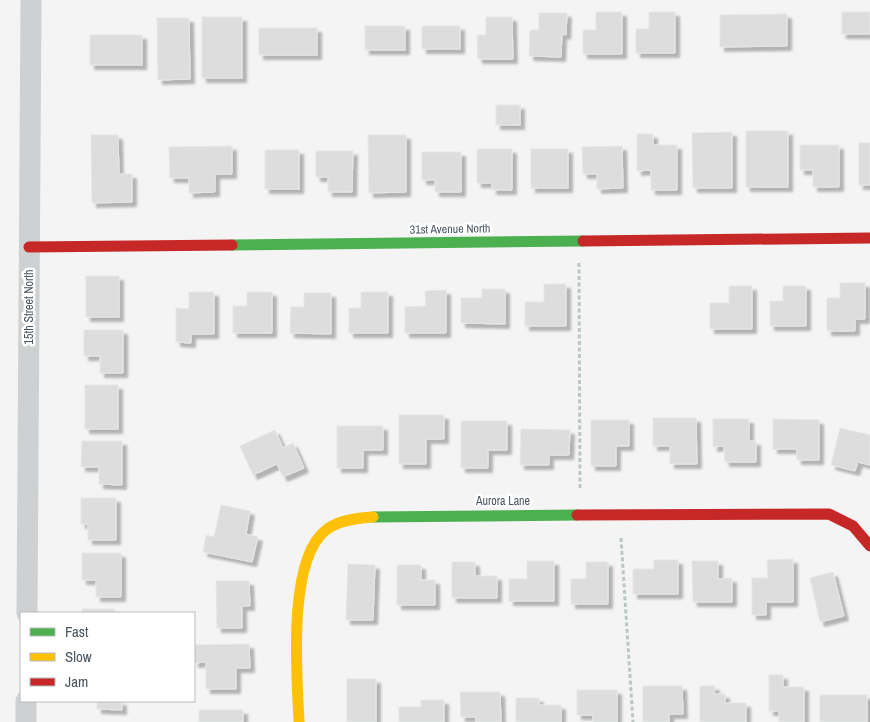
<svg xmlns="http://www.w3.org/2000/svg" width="870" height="722" font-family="'Archivo Narrow',sans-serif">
<defs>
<filter id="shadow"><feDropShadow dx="4.5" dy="4.5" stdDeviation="1" flood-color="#0004"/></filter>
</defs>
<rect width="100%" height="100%" fill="#f4f4f4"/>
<g fill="#ddddde" stroke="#e5e6e7" filter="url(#shadow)">
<polygon points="596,12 622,12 622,54 583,54 583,30 596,30"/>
<polygon points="649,12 675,12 675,53 636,53 636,29 649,29"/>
<rect x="842" y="12" width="28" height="22"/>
<polygon points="539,13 567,13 566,35 562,34 561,57 529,56 530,30 539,30"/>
<polygon points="787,14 787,46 720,47 720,15"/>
<rect x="202" y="17" width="40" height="61"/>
<polygon points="486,17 512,17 513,59 478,59 477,35 486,35"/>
<polygon points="157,18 189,18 190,79 158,80"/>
<rect x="365" y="26" width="40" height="24"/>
<rect x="422" y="26" width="38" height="23"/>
<rect x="259" y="28" width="58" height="27"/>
<rect x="90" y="35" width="52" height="30"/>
<rect x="496" y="105" width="24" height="20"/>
<rect x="746" y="131" width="42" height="56"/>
<polygon points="732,132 732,188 693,188 692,133"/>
<polygon points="637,134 653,134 653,145 677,145 677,190 651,190 651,170 637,171"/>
<polygon points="91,135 118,135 119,174 132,174 132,202 92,203"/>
<polygon points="368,135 406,135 406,192 369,193"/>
<rect x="859" y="143" width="11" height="42"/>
<polygon points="800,145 839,145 839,187 813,187 813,170 800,170"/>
<polygon points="232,146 232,174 215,174 215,192 189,193 189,178 170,178 169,147"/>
<polygon points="622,146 623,188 597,189 597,174 583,174 582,147"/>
<polygon points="477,149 512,149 512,190 492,190 492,183 477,183"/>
<rect x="531" y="149" width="37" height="39"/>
<rect x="265" y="150" width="34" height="39"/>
<polygon points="316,151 353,151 352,192 328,192 328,177 316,177"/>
<polygon points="422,152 461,152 461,192 435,192 435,180 422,180"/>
<rect x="86" y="276" width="33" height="41"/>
<polygon points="840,283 865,283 865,319 855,319 855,331 827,331 827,298 840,298"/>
<polygon points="544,284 566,284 566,326 525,326 525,302 544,302"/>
<polygon points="729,286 752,286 752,329 710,329 710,303 729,303"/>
<polygon points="783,286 806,286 806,326 770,326 770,301 783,301"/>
<polygon points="482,289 505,289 505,324 461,323 461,298 482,298"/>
<polygon points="446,290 446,333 405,333 405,307 426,306 425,291"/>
<polygon points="189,292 214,292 214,334 191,334 191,343 176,342 176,308 189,309"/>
<polygon points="247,292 272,292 272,333 233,333 233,306 247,306"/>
<polygon points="361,292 388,292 388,333 349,333 349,308 361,308"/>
<polygon points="304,293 331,293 331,334 290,333 291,307 304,307"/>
<polygon points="84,330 123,330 123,373 100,373 100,356 84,356"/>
<rect x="85" y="385" width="33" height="44"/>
<polygon points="399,415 444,415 444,439 426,439 426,464 399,464"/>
<polygon points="653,418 696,418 697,464 670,464 670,446 653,446"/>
<polygon points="713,419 749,419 749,441 756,441 756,462 725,462 724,446 713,447"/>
<polygon points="773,419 819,420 819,460 797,460 797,449 773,449"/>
<polygon points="591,420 629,420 629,446 616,446 616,466 591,466"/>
<polygon points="461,421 507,421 507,450 488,450 488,468 461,468"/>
<polygon points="337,426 383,426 383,450 363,450 363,468 337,468"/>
<polygon points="840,428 870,435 870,465 858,462 855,471 831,465"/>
<polygon points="521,429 570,430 569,455 549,455 549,465 520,465"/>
<polygon points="275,430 283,448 293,443 304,468 283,477 277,464 253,475 240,446"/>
<polygon points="82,441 122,441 122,485 99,484 99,467 81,467"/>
<polygon points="81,498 116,498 116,540 88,540 88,524 81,524"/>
<polygon points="221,505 250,511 246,534 258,537 252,562 203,552 206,535 214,537"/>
<polygon points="82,553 121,553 121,597 96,597 96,580 82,580"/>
<polygon points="793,559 793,602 766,602 766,615 752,615 752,578 768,578 767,560"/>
<polygon points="654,560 678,560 678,594 633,594 633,569 654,569"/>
<polygon points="527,561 554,561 554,601 509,601 509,579 527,579"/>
<polygon points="692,561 718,561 718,579 732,578 732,602 693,602"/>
<polygon points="452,562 475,562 475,576 497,576 497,598 452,598"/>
<polygon points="586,562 608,562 608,604 571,604 571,579 586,579"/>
<polygon points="348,564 375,565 373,620 346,620"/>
<polygon points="397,565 421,565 421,580 435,580 435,605 397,605"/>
<polygon points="833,572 844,616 820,622 810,578"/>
<polygon points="216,581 249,581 250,606 242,606 242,628 217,628"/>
<rect x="82" y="609" width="32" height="4"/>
<polygon points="249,644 250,668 236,668 236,689 206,689 206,662 194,663 194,645"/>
<polygon points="769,675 783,675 783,687 804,687 804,722 779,722 779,711 769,711"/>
<rect x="347" y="679" width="29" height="43"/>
<polygon points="643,686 682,686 683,714 669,714 669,722 643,722"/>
<polygon points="700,686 715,686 714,694 725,694 725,703 746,703 746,722 700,722"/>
<polygon points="577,690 617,690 617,722 593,722 593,715 577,715"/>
<polygon points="460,692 500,692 501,722 476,722 476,717 461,717"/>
<rect x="820" y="695" width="47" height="27"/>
<polygon points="516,698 539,698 539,705 561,705 561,722 516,722"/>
<polygon points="421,700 444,700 444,722 399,722 399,707 421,707"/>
<polygon points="97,701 122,701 122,710 97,709"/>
<rect x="199" y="710" width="44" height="12"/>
</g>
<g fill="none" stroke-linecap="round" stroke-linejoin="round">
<g stroke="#bcc7c4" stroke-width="3" stroke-dasharray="4 2.5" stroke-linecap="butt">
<polyline points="579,263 580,490"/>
<polyline points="621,538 633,722"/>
</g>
<g stroke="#ced0d2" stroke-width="21">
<polyline points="27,613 31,0"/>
<polyline points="26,722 26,701"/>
</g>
<g stroke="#4caf50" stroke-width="11">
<polyline points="232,245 583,241"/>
<polyline points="373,517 577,515"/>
</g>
<path stroke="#ffc107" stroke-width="11" d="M299 722C297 676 287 560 326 530 338 520 358 518 373 517"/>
<g stroke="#c62828" stroke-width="11">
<polyline points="583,241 870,238"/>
<polyline points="29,247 232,245"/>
<polyline points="577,515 829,514 853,526 870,546"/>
</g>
</g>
<g text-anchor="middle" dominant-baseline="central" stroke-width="5" stroke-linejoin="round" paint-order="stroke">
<g font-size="12" fill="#4a5661" stroke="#fff">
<text transform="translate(450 229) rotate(-1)">31st Avenue North</text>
<text transform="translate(29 307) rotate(-90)">15th Street North</text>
<text x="503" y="501">Aurora Lane</text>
</g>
</g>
<rect x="20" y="612" width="175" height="90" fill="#ffffff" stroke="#b7bbc0"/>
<rect x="30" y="628" width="25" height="8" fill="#4caf50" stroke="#b7bbc0"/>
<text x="65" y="637" font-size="15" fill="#4a5661">Fast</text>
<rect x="30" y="653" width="25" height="8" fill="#ffc107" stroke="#b7bbc0"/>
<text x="65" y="662" font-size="15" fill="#4a5661">Slow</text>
<rect x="30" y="678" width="25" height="8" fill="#c62828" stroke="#b7bbc0"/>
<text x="65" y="687" font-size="15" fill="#4a5661">Jam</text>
</svg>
